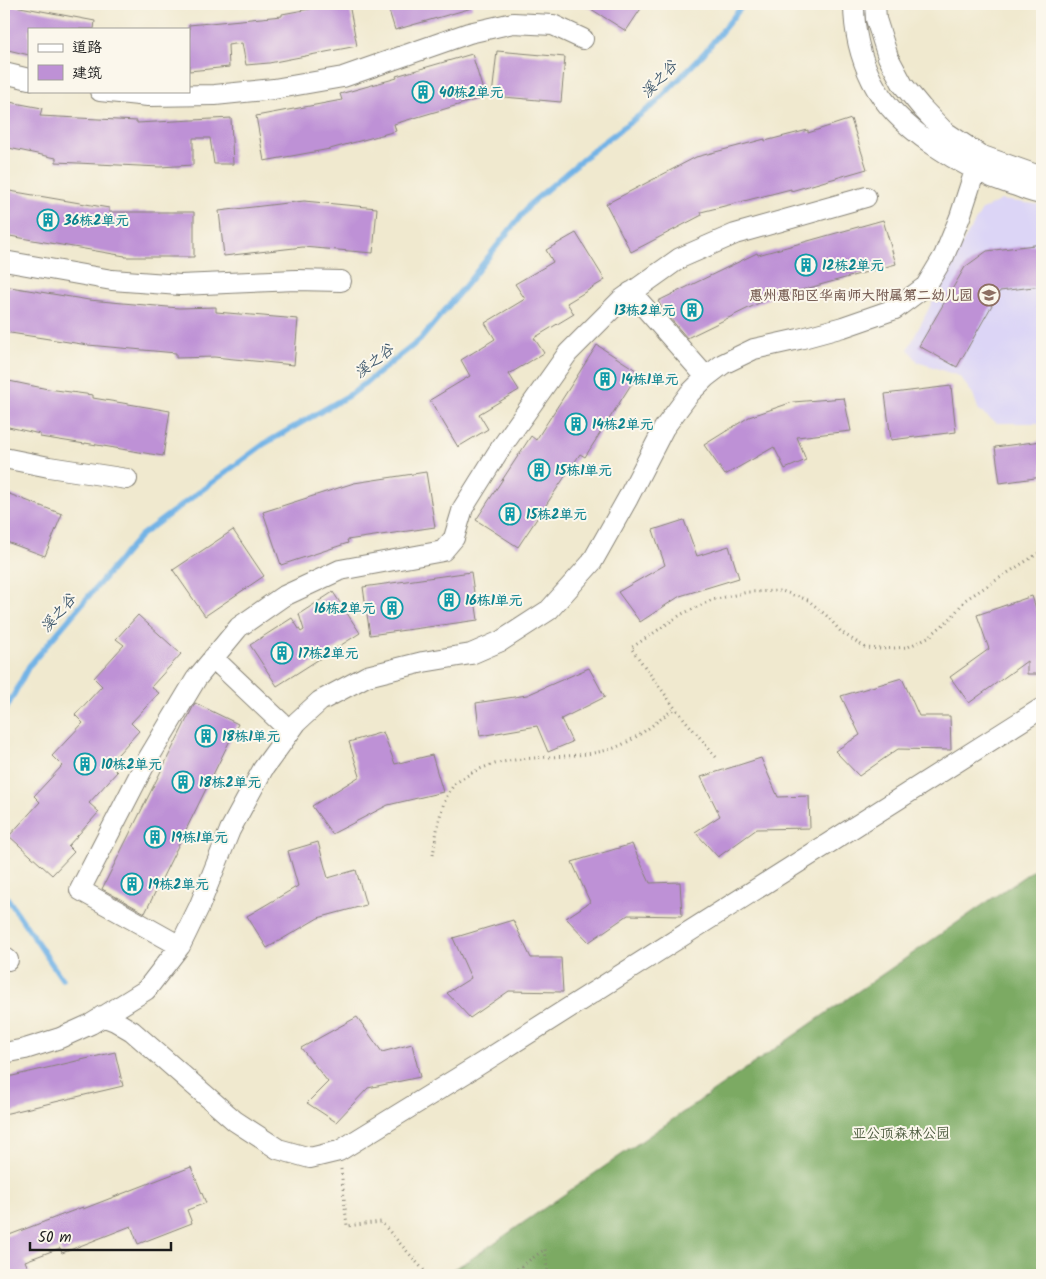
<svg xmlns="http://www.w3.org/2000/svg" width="1046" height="1279" viewBox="0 0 1046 1279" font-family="Kalam,'LXGW WenKai TC',sans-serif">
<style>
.built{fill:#dcd5f6}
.forest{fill:#7caa63;stroke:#4c6340}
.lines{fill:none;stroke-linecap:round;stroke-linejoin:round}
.stream{stroke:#72b3e6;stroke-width:5.5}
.building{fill:#be91d6}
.minor-casing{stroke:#868276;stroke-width:22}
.path{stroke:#868276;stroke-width:3;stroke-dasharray:1 4;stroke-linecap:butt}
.minor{stroke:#fff;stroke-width:20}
.labels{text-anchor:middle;stroke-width:4;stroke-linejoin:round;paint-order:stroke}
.culture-label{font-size:14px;font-weight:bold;fill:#0d838f;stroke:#fbf7ec;text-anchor:start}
.education-label{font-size:14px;font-weight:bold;fill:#785e54;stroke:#fbf7ec;text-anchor:end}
.park-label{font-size:14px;fill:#48573a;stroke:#fbf7ec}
.water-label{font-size:15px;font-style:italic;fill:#3e586d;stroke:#fbf7ec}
</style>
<rect width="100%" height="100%" fill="#fbf7ec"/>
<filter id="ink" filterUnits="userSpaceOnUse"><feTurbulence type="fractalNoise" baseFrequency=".02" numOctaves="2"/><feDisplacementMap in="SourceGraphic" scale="10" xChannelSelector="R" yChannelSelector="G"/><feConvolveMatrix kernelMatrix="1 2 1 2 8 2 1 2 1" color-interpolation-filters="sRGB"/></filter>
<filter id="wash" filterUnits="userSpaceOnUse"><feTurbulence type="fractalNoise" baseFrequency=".0096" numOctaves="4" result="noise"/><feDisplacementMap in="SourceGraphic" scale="20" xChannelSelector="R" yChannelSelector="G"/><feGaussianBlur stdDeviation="1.12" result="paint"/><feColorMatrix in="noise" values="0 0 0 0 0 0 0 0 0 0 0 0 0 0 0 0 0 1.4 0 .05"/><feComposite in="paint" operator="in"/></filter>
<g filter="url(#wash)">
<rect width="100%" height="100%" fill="#f0e9cf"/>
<path class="built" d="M1001 200 1042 205V423H997L979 411 973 394 959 376 918 362 908 349 963 242 982 210Z"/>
<path class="forest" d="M1042 864V1275H442L468 1261Z"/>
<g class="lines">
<path class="stream" d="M4 713 29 666 140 536 264 444 353 393 420 340 470 280 531 203 597 147 656 103 704 53 744 4
M4 893 62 979"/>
</g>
<g id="blocks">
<path class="building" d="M4 4 95 21 94 29H29V55L4 49Z
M337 4H349L357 46 269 63 246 65 242 43 228 45 229 67 189 71V25L282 16V14Z
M387 4H472V8L395 30Z
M583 4H644L626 31Z
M497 51 565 57 561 102 492 96Z
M472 54 485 97 394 124 396 131 330 149 264 161 256 116 342 100 340 94 397 78 396 76Z
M4 101 42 108 40 116 137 121V123L231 118 233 164H214L210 138H193V165L160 167 56 162V158L4 147Z
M851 119 867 169 791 191V189L701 212 702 215 631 252 606 204 696 157 765 139V141L808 130V133Z
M4 190 109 208V212H194V257H125V256L4 235Z
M304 201 377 208 373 253 303 247 224 256 219 211Z
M883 220 896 264 787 294 786 290 687 338 663 310 658 301 757 253 758 255Z
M576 233 605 280 567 303 574 314 534 338 544 353 509 374 519 390 479 414 488 429 458 447 430 400 470 376 461 360 495 339 485 323 525 299 515 284 553 262 546 250Z
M1042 244V286L1000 291 957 367 919 346 965 267 987 251Z
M4 286 89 300 179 308 216 307V312L298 319 294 365 214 357 176 358V353L88 345 4 332Z
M597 345 639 372 585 457 580 454 518 547 476 520 531 436 536 440Z
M4 380 48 389 93 395V398L170 411 163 456 85 443V444L40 437V434L4 426Z
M951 386 956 432 891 440 885 394Z
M844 398 851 431 797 437 806 460 785 469 774 447 725 475 704 445 749 417 793 402Z
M1042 441V477L1000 483 995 447Z
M426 472 435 527 347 540 348 543 281 565 263 512 354 483Z
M4 492 62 514 45 556 4 541Z
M684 520 697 556 729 546 739 578 680 596 640 622 618 592 665 565 653 530Z
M233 530 264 576 205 616 173 570Z
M471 572 478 620 370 635 363 587Z
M333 592 360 633 277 686 250 645 292 618 301 632 304 630 299 614Z
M1032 596 1042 627V674H1027V661L969 703 950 677 989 649 977 615Z
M138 615 181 654 151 687 159 693 131 723 139 731 109 764 117 772 89 803 99 812 68 846 74 852 52 875 9 836 40 802 34 796 62 766 52 756 83 723 75 715 102 686 94 678 124 645 116 639Z
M589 668 605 697 561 719 572 742 548 752 537 726 480 736 476 703 527 695Z
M902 678 919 716H950L951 750 898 749 859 776 835 751 860 735 841 696Z
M195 703 238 724 145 913 102 889Z
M383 732 395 764 432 755 443 792 388 805 332 834 312 806 360 776 349 742Z
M761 758 778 797 809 796 810 828 757 829 718 857 695 832 720 816 701 777Z
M318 842 328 878 356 870 366 905 318 918 267 948 247 916 298 886 288 851Z
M632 844 650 883 680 882 682 916 628 915 589 942 566 918 590 902 572 862Z
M513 920 531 958H561L563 992 509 991 470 1018 447 993 471 978 453 938Z
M357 1017 382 1052 412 1044 420 1077 368 1088 336 1122 307 1103 328 1082 301 1048Z
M115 1052 123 1086 4 1114V1078Z
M191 1167 206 1203 187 1210 192 1223 138 1244 131 1226 62 1253 60 1248 25 1261 31 1275H14L11 1268 4 1271V1237L83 1207V1209Z"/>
</g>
</g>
<g filter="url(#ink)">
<use href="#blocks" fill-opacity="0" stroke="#868276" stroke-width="1"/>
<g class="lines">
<g class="minor-casing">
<path id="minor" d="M854 4C854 30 860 57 872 81 896 129 964 169 1013 185 1023 188 1032 193 1042 194
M875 4 876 19 888 57 903 85 922 108 944 131 980 155 1042 177
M4 73 29 79
M100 91 148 96 215 95 274 89 343 77 469 33 513 23 553 25 583 39
M4 261 112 280 180 285 296 280 341 281
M631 292 706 377
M4 458 49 467 127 479
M213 658 290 731
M180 946 80 890 145 764 196 679 239 627 282 597 340 570 443 551 454 538 463 508 498 452 568 353 621 300 680 258 735 234 866 197
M4 957 8 960
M102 1016 115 1021 132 1031 235 1121 278 1149 310 1158 339 1151 477 1066 1042 708
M4 1053 25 1049 60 1038 91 1024 146 990 180 946 199 907 230 830 263 769 297 722 320 701 367 676 423 662 471 654 501 641 549 610 592 562 628 498 664 428 690 393 706 377 723 364 754 349 799 339 843 327 895 309 926 286 944 256 960 217 980 155"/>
</g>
<path class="path" d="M716 757 675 708 631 648 682 614 712 600 748 592 782 591 808 600 828 617 841 632 866 648 882 649 908 647 930 636 952 617 965 600 1042 551
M433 855C437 832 439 806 453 786 455 783 459 781 462 779 506 748 564 764 614 748 636 740 656 722 675 708
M341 1169 347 1226 381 1222 428 1275
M509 1275 545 1249 548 1275"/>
<use href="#minor" class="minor"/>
</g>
</g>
<defs>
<g id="building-ring" transform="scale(1.125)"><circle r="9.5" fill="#fbf7ec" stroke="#0f9aa8" stroke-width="1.5"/><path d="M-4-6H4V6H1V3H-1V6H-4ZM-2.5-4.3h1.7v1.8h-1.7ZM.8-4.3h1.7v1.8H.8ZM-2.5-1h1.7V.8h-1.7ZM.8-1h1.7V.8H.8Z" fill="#0f9aa8"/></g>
<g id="school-ring" transform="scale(1.125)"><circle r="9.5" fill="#fbf7ec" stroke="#8d6e63" stroke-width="1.5"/><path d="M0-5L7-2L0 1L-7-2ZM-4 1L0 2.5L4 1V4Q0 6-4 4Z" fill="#8d6e63"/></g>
</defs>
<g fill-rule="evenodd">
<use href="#building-ring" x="423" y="92"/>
<use href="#building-ring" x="48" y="220"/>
<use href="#building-ring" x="806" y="265"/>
<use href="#school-ring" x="989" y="295"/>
<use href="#building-ring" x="692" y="310"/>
<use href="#building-ring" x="605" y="379"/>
<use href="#building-ring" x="576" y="424"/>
<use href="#building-ring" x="539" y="470"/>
<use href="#building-ring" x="510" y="514"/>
<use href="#building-ring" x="449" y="600"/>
<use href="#building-ring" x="392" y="608"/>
<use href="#building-ring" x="282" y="653"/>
<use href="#building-ring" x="206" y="736"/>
<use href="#building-ring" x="85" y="764"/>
<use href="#building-ring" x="183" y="782"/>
<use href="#building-ring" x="155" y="837"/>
<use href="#building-ring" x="132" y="884"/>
</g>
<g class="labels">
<g class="culture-label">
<text x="439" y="97">40栋2单元</text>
<text x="64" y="225">36栋2单元</text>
<text x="822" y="270">12栋2单元</text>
<text x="676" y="315" text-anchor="end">13栋2单元</text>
<text x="621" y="384">14栋1单元</text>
<text x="592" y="429">14栋2单元</text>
<text x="555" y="475">15栋1单元</text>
<text x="526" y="519">15栋2单元</text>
<text x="465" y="605">16栋1单元</text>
<text x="376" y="613" text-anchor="end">16栋2单元</text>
<text x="298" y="658">17栋2单元</text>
<text x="222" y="741">18栋1单元</text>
<text x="101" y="769">10栋2单元</text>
<text x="199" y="787">18栋2单元</text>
<text x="171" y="842">19栋1单元</text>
<text x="148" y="889">19栋2单元</text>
</g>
<g class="education-label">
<text x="973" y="300">惠州惠阳区华南师大附属第二幼儿园</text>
</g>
<g class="park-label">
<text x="901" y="1138">亚公顶森林公园</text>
</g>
<g class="water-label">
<text transform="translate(659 79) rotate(-47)" y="5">溪之谷</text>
<text transform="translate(374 361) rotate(-38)" y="5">溪之谷</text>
<text transform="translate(58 613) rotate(-49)" y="5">溪之谷</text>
</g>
</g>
<rect width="1046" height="1279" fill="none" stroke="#fbf7ec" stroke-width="20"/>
<rect x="28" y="28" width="162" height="65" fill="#fbf7ec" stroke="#a29f99"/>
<rect x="38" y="44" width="25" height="8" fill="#ffffff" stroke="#a29f99"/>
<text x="72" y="52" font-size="15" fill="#1c1c1c">道路</text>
<rect x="38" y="65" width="25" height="15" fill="#be91d6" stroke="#a29f99"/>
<text x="72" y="78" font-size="15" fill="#1c1c1c">建筑</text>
<path d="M30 1242v8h141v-8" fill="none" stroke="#1c1c1c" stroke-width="2.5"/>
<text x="38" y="1242" font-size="15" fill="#1c1c1c" stroke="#fbf7ec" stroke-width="4" paint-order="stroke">50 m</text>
</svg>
